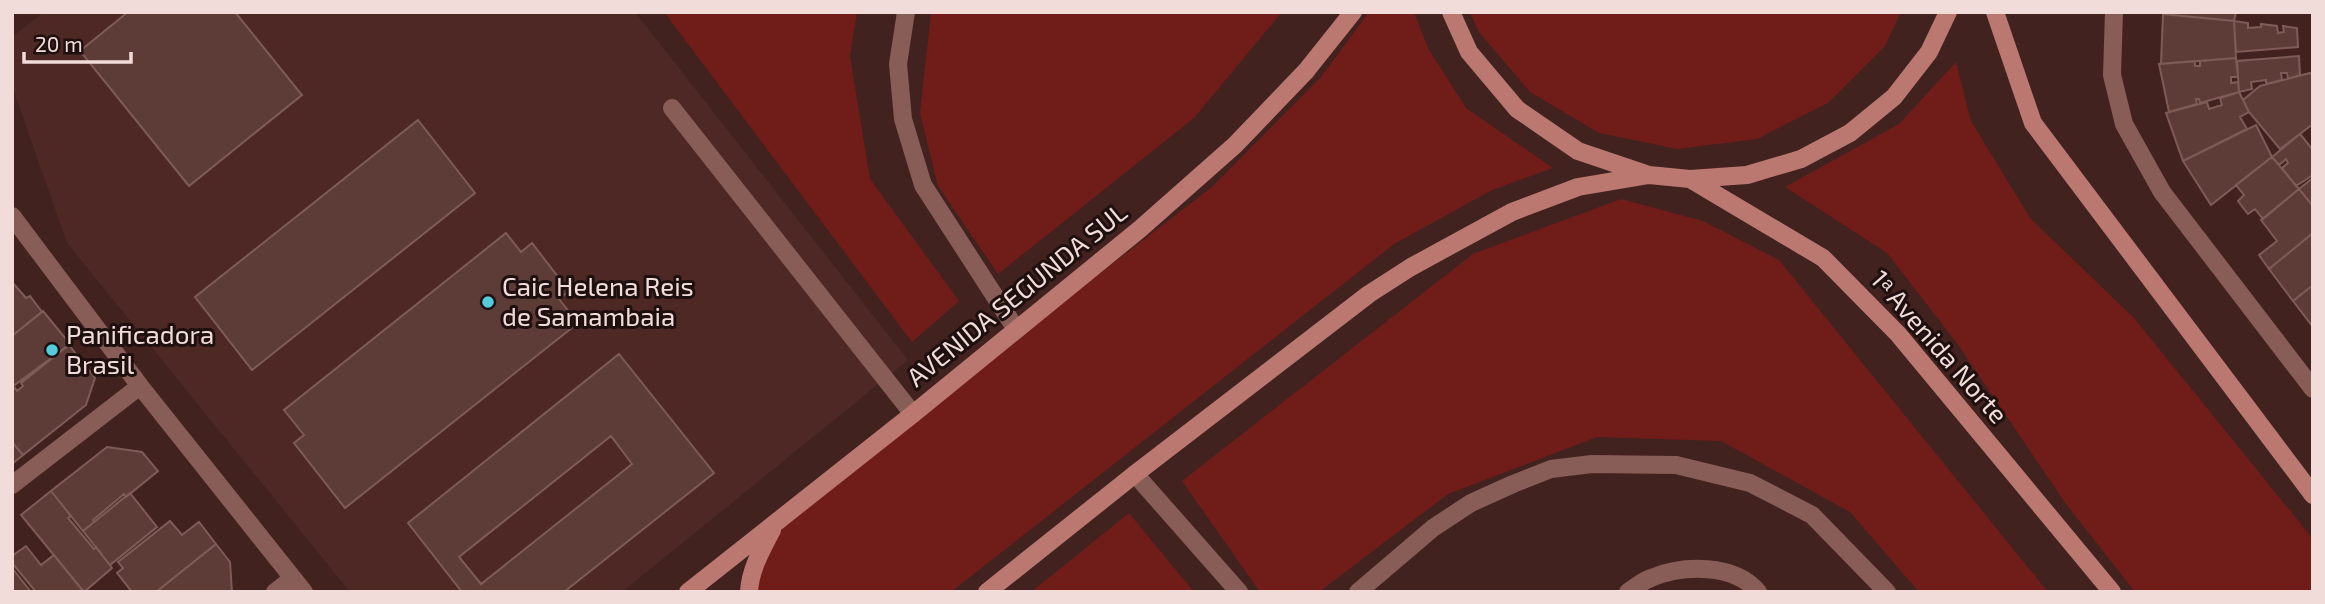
<svg xmlns="http://www.w3.org/2000/svg" width="2325" height="604" viewBox="0 0 2325 604" font-family="'Exo 2',sans-serif">
<style>
.built{fill:#4e2824}
.green{fill:#701c19}
.building{fill:#5d3c38;stroke:#7e5b56;stroke-width:2;fill-rule:evenodd}
.lines{fill:none;stroke-linecap:round;stroke-linejoin:round}
.lane{stroke:#885d58;stroke-width:18}
.street{stroke:#885d58;stroke-width:18}
.secondary{stroke:#bb7870;stroke-width:18}
.poi-dot{fill:#53cbda;stroke:#1e100f;stroke-width:2.5}
.labels{text-anchor:middle;stroke-width:6;stroke-linejoin:round;paint-order:stroke}
.poi-label{font-size:26px;fill:#f2dcd9;stroke:#1e100f;text-anchor:start}
.street-label{font-size:26px;fill:#f2dcd9;stroke:#1e100f}
</style>
<rect width="100%" height="100%" fill="#41221f"/>
<path class="built" d="M44 12H635L908 360 622 592H350L67 243 12 86V37Z"/>
<path class="green" d="M664 12H857L850 56 870 179 959 301 912 342Z
M931 12H1282L1194 118 998 274 938 186 920 113Z
M1369 12H1414L1428 48 1466 108 1553 168 1492 190 1394 244 951 592H748L753 548 959 382 1212 187 1321 77Z
M1470 12H1901L1885 46 1828 103 1757 139 1677 149 1599 133 1530 92 1478 31Z
M1956 62 1971 121 2030 218 2134 318 2313 539V592H2135L2066 504 1956 342 1887 253 1785 187 1899 124Z
M1621 199 1703 221 1779 260 2048 592H1919L1850 512 1721 441 1597 437 1448 494 1319 592H1260L1182 481 1473 254Z
M1129 513 1194 592H1031Z"/>
<path class="building" d="M128 12H235L302 95 189 186 80 51Z
M2163 12H2236L2234 21 2163 14Z
M2163 14 2234 21 2236 58 2161 64Z
M2234 21 2248 23V28L2261 27V24L2277 26 2278 33 2284 32 2283 26 2297 28 2298 47 2236 52Z
M2299 56 2300 75 2288 79 2287 73H2281L2282 80 2266 84V80L2251 82 2252 89 2239 92 2237 61Z
M2236 58 2238 77H2231V83L2238 82 2239 92 2200 103 2199 99H2196L2197 104 2169 112 2159 64 2195 61V66H2200V61Z
M2310 73 2313 77V124L2280 149 2249 112 2243 100 2260 86Z
M2239 92 2249 112 2240 117 2247 129 2183 161 2166 113 2207 102 2209 109 2222 105 2220 98Z
M418 120 475 193 252 370 195 297Z
M2256 125 2272 157 2211 205 2183 161Z
M2300 134 2313 150V175L2296 186 2282 168 2288 163 2286 159 2279 165 2272 157Z
M2272 157 2299 189 2263 219 2255 209 2248 214 2238 201 2244 195 2236 185Z
M2313 178V206L2299 189Z
M2299 189 2313 206V233L2269 269 2259 255 2277 241 2261 220Z
M506 233 521 252 532 243 569 291 559 299 578 323 345 508 294 443 304 435 284 410Z
M2313 233V285L2293 301 2269 269Z
M12 282 26 298 30 296 42 312 12 336Z
M2313 285V327L2293 301Z
M43 311 70 344 12 387V336Z
M69 345 95 378 86 405 23 455 12 442V390L15 388 17 391 23 386 21 383Z
M619 354 714 473 564 592H462L408 523ZM611 436 632 464 481 584 459 557Z
M12 442 23 455 12 464Z
M107 447 142 452 158 471 126 497 124 494 93 520 94 522 83 531 51 491Z
M51 491 71 516 68 518 94 549 96 547 112 568 84 592 21 515Z
M130 493 157 527 110 565 83 531Z
M170 521 182 535 199 522 216 544 156 592H132L117 573 123 568 118 562Z
M216 544 230 562 232 592H156Z
M26 546 41 565 54 555 83 591 36 592 12 563V556Z
M12 568 31 592H12Z"/>
<g class="lines">
<path class="lane" d="M672 108 913 414
M1628 592C1635 587 1643 581 1651 578 1683 565 1734 563 1758 592"/>
<path class="street" d="M906 12 898 64 903 119 923 185 1016 329
M2114 12 2112 75 2124 124 2162 192 2313 389
M12 216 140 386 12 485
M140 386 304 592
M1135 474 1239 592
M275 592 293 578
M1358 592 1433 528 1471 503 1513 484 1551 469 1592 464 1676 465 1750 483 1812 515 1887 592"/>
<path class="secondary" d="M1451 12 1469 52 1517 109 1578 151 1649 175 1690 179 1747 175 1801 159 1850 133 1894 97 1929 52 1948 12
M1995 12 2033 123 2313 495
M1690 179 1823 258 1898 334 2112 592
M688 592 913 414 1140 229 1235 145 1306 71 1353 12
M749 592C750 570 762 549 772 530
M987 592 1135 474 1369 294 1411 267 1512 212 1578 187 1649 175"/>
</g>
<g class="poi-dot">
<circle cx="488" cy="302" r="7"/>
<circle cx="52" cy="350" r="7"/>
</g>
<g class="labels">
<g class="poi-label">
<text x="502" y="296">Caic Helena Reis<tspan x="502" dy="30">de Samambaia</tspan></text>
<text x="66" y="344">Panificadora<tspan x="66" dy="30">Brasil</tspan></text>
</g>
<g class="street-label">
<text transform="translate(1017 295) rotate(-39)" y="9">AVENIDA SEGUNDA SUL</text>
<text transform="translate(1939 347) rotate(49)" y="9">1ᵃ Avenida Norte</text>
</g>
</g>
<rect width="2325" height="604" fill="none" stroke="#f2dcd9" stroke-width="28"/>
<path d="M24 52v10h107v-10" fill="none" stroke="#f2dcd9" stroke-width="3.5"/>
<text x="35" y="52" font-size="21" fill="#f2dcd9" stroke="#1e100f" stroke-width="5" paint-order="stroke">20 m</text>
</svg>
